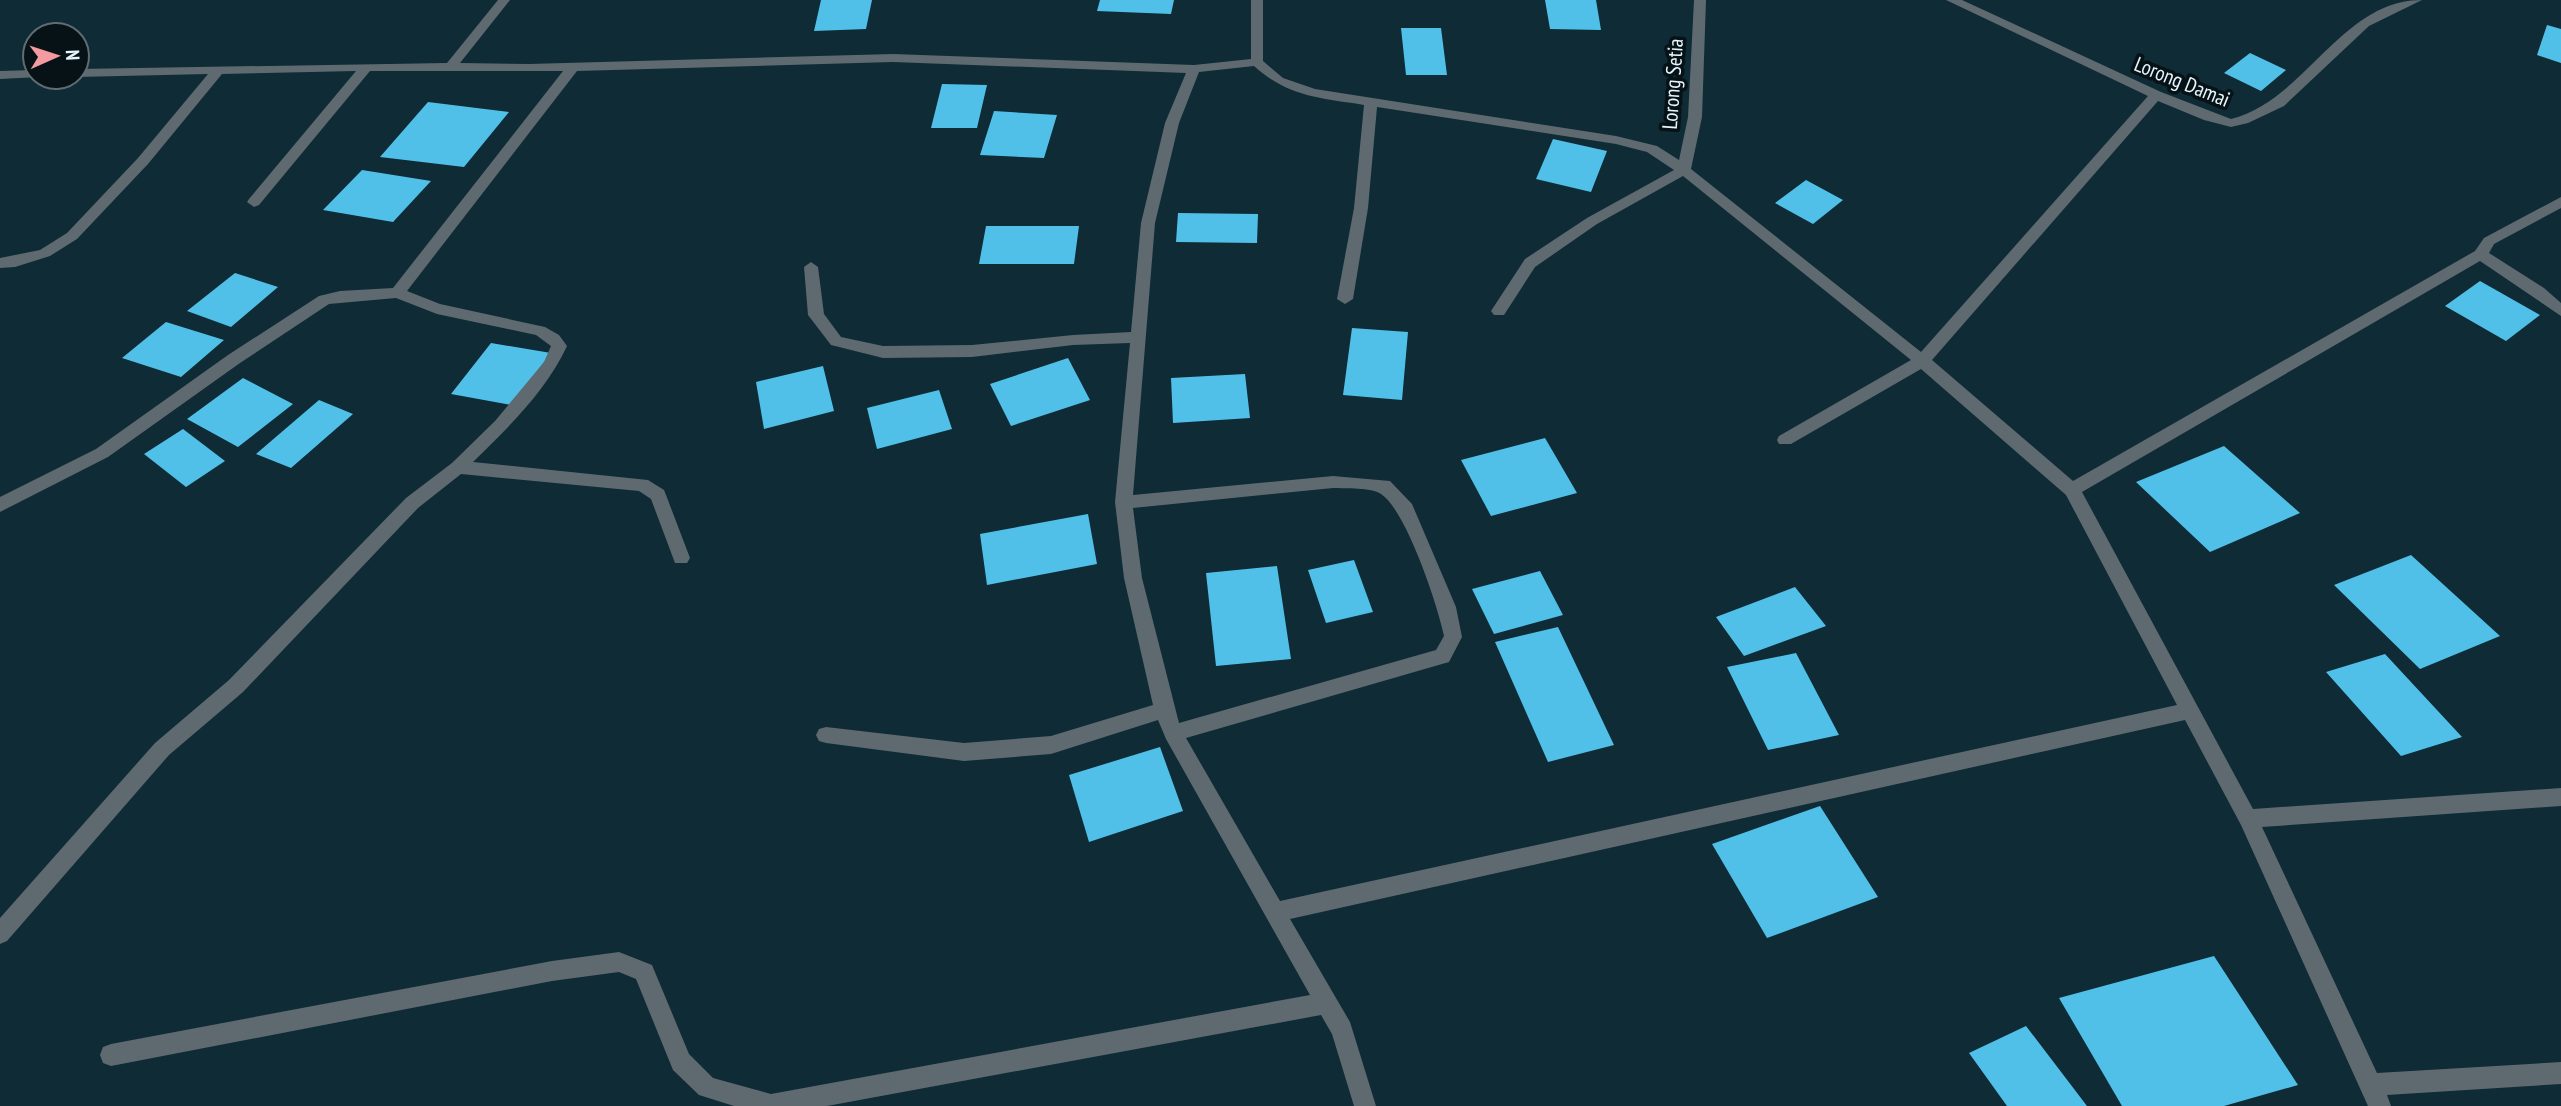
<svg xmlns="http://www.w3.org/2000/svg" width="2561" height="1106" viewBox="0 0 2561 1106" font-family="'PT Sans Narrow',sans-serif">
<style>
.building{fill:#51c0e9}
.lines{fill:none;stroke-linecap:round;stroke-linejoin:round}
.minor{fill:#5e6a70;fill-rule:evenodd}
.labels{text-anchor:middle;stroke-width:7;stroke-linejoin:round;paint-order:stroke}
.far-street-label{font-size:21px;fill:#e6f6fd;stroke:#071216}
</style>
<rect width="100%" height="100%" fill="#0f2b35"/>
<path class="building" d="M821 0H872L866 29 814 31Z
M1100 0H1174L1171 14 1097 11Z
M1545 0H1596L1601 30 1550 29Z
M2547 25 2561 29V63L2537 55Z
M1401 28H1441L1447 75H1406Z
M2250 53 2286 70 2261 91 2224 73Z
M942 84 987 85 977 128H931Z
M428 102 509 112 464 167 380 157Z
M994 111 1057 115 1044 158 980 155Z
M1553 139 1607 151 1591 192 1536 179Z
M362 170 431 181 393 222 323 210Z
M1806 180 1843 200 1813 224 1775 203Z
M1178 213 1258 214 1257 243 1176 242Z
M986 226H1079L1074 264H979Z
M235 273 278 287 231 327 187 311Z
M2480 281 2540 315 2506 341 2445 306Z
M166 322 224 340 181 377 122 358Z
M1352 328 1408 332 1402 400 1343 395Z
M491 343 551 353 512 405 451 394Z
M1068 358 1090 400 1011 426 990 384Z
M823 366 834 411 764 429 756 382Z
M1245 374 1250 418 1173 423 1171 378Z
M243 378 293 404 238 447 187 419Z
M939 390 952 429 877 449 867 408Z
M319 400 353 414 291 468 256 454Z
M183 429 225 461 186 487 144 454Z
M1545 438 1577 493 1491 516 1461 460Z
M2224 446 2300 513 2210 552 2136 482Z
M1088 514 1097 564 987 585 980 534Z
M2411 555 2500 636 2420 669 2334 585Z
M1354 560 1373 612 1326 623 1308 570Z
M1277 566 1291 659 1216 666 1206 573Z
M1540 571 1563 615 1494 634 1472 589Z
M1795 587 1826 626 1744 656 1716 617Z
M1558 627 1614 745 1548 762 1495 642Z
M1796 653 1839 735 1768 750 1727 667Z
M2385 654 2462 737 2401 756 2326 672Z
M1160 747 1183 811 1089 842 1069 775Z
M1820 806 1878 897 1767 938 1712 844Z
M2214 956 2298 1085 2224 1106H2122L2059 998Z
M2026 1026 2087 1106H2007L1969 1053Z"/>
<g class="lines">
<path class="minor" d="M498 0H510L460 63 529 64 893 54 1194 65 1251 59V0H1263V61L1283 78 1315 89 1616 136 1657 146 1679 160 1688 117 1694 0H1706L1702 117 1691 169 1921 352 2148 96 1946 0H1962L2161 92 2231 119C2306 100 2341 0 2422 0L2369 26 2284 106 2248 123 2231 127 2204 120 2158 101 1932 360 2073 481 2475 251 2484 238 2561 197V208L2494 244 2489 253 2544 288 2561 303V316L2480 261 2082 492 2253 809 2561 788V806L2262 827 2377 1073 2561 1062V1084L2387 1095 2391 1106H2368L2241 825 2185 720 1290 919 1350 1022 1376 1106H1354L1332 1034 1321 1015 827 1106H734L699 1095 673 1070 636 979 619 972 552 981 111 1066 103 1063 100 1055 103 1047 111 1044 552 961 619 952 652 965 689 1054 713 1078 771 1094 1310 995 1166 739 1158 720 1051 754 964 761 826 743 819 741 816 735 819 729 826 727 964 743 1051 736 1153 705 1124 578 1115 502 1130 343 1073 345 972 357 883 358 831 345 808 315 804 267 811 262 818 267 824 314 841 337 883 346 972 345 1073 335 1131 332 1141 223 1165 123 1186 73 893 62 577 71 407 291 440 304 545 327 559 335 567 346C546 391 508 428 473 462L648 480 664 490 666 495 690 558 687 563H675L651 499 639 491 461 474 418 508 243 692 169 755 7 941 0 944V918L155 743 229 680 406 498 452 463 495 421 544 362 551 346 536 335 437 314 396 298 329 304 240 363 108 457 0 512V497L96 449 228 355 319 296 340 291 393 288 563 71H370L259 205 254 207 247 202 249 199 356 71 222 74 148 164 77 239 50 256 15 267 0 268V258L40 250 67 233 138 158 208 74 77 77V69L447 63ZM1254 66C1288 97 1320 98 1364 105L1354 208 1337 299 1345 304 1353 299 1368 208 1377 107 1616 144 1647 152 1674 170 1587 218 1525 259 1491 311 1494 315H1504L1535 267 1597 224 1683 176 1911 360 1779 436 1777 440 1779 444H1791L1921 369 2066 495 2177 705 1280 901 1186 738 1449 662 1462 637 1456 607 1412 504 1390 481 1333 476 1133 495 1155 223 1179 123 1199 72ZM1333 488C1346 489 1371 487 1381 494 1406 510 1438 606 1444 636L1436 650 1179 723 1142 578 1133 508Z
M35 70V77H39L0 79V71Z"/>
</g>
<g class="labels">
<g class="far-street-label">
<text transform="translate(2182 82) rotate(22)" y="7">Lorong Damai</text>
<text transform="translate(1673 84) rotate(-86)" y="7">Lorong Setia</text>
</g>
</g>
<g transform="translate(56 56) rotate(87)"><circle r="33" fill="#071216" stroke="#606d72" stroke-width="2"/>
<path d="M0-5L12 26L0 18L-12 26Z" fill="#f49aa0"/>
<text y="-10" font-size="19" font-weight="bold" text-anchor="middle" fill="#e6f6fd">N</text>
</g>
</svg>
